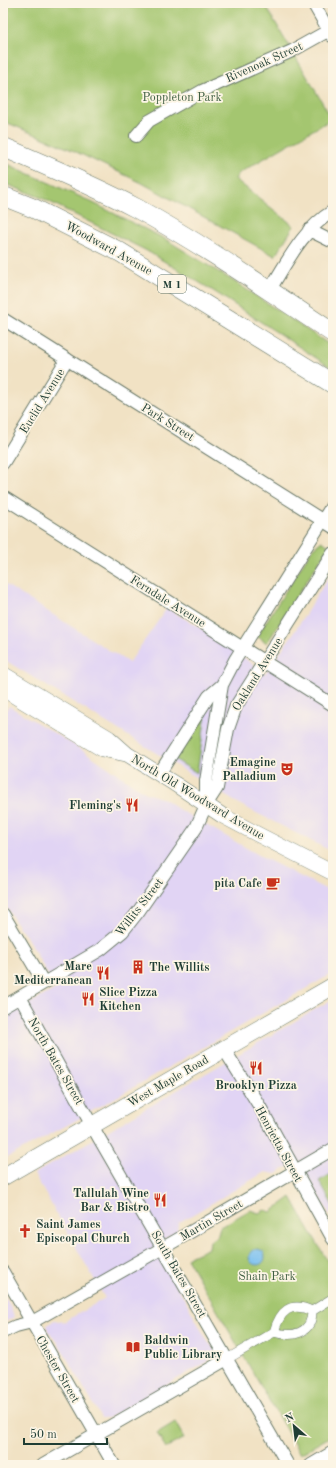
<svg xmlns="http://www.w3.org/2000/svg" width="336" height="1468" viewBox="0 0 336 1468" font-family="'Old Standard TT',serif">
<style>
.built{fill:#e1d4f4}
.green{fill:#a4c670;stroke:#628252}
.water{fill:#79c0f1;stroke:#4c7e92}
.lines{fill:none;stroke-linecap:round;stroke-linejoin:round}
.pedestrian-casing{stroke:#687766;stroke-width:10}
.minor-casing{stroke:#687766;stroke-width:14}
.tertiary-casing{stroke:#687766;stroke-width:16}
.secondary-casing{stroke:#687766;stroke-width:18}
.primary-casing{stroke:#687766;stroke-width:20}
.pedestrian{stroke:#fff;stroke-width:9}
.minor{stroke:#fff;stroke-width:12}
.tertiary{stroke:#fff;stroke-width:15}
.secondary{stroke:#fff;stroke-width:17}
.primary{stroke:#fff;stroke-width:19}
.labels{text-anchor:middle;stroke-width:3.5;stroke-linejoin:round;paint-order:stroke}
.shield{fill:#fcf5e5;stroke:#617469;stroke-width:1}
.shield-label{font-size:11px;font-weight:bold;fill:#1f3d34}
.street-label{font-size:12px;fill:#1f3d34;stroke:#fcf5e5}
.park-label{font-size:12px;fill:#405f43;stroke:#fcf5e5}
.poi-label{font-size:12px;font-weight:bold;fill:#1f3d34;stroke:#fcf5e5;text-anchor:end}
</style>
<rect width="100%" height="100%" fill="#fcf5e5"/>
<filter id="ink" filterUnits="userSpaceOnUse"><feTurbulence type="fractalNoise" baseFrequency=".025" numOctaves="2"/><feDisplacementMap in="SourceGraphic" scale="8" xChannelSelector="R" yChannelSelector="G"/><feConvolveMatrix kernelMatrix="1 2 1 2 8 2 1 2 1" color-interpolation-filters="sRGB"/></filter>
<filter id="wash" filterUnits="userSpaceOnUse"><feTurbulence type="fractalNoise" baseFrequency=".012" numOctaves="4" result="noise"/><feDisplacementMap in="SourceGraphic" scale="16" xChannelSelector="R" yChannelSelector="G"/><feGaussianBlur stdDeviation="0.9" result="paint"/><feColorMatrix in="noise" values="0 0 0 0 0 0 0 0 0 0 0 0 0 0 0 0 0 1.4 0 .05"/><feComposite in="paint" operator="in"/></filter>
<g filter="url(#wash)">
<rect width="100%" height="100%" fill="#f1e2c4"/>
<path class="built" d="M333 570V852L239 804 3 659V583L129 663 167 608 225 643 265 674 293 634Z
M9 706 84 751 146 793 164 799 178 809 264 858 333 893V973L71 1123 3 1160V1018L56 989 26 936 18 926 7 908 3 910V716Z
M333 999V1220L298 1160 276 1174 265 1172 178 1223 177 1232 154 1244 208 1342 214 1348 215 1356 205 1363 108 1418H101L56 1339 48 1332 47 1326 48 1325 54 1320 64 1322 105 1298 34 1174Z
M3 1294 10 1306 14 1317 3 1323Z"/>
<path class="green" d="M3 3H264L332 119 239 173 235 179 294 226 275 256 142 183 72 150 3 121Z
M3 162 83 198 165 239 235 282 333 347V369L215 292 147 251 42 198 3 183Z
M322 541 329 546 267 643 257 636 313 548Z
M205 712 206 714 197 773 174 759Z
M333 1173V1206L319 1181Z
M291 1197 333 1271V1435L300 1454 187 1258 209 1248 210 1241 217 1237 220 1227 250 1210 259 1213 265 1210 271 1212Z
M175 1422 184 1438 166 1448 157 1433Z"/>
<path class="water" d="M249 1257a8 8 0 1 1 16 0a8 8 0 1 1-16 0Z"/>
</g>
<g filter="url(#ink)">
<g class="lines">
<g class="pedestrian-casing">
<path id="pedestrian" d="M274 1332C280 1311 290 1301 312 1311
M227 1359 274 1332C292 1338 312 1334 312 1311L333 1298"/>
</g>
<g class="minor-casing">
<path id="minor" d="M313 3 332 36
M136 136 149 121 202 91 292 51 333 28
M309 230 333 242
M269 291C287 262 303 229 333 211
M3 319 333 527
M3 463 67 359
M3 497 333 705
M159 774 209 696 222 685
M206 805V781L222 685 235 660 333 504
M3 914 44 983
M20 997 99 1138 288 1465
M3 1007 100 950 123 931 138 912 196 828 206 805 217 788 228 729 236 706 333 553
M224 1049 260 1107 333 1239
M3 1272 114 1465
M3 1332 16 1326 32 1322 175 1241 333 1149
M43 1465 227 1359
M311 1465 333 1452"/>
</g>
<g class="tertiary-casing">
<path id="tertiary" d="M3 674 109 738 127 754 175 784 223 816 257 834 333 873
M3 689 102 749 126 754"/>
</g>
<g class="secondary-casing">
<path id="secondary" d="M3 1177 333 986"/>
</g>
<g class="primary-casing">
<path id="primary" d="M3 147C47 166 93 185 136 208 204 245 268 290 333 333
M3 196 33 208 120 252 333 384"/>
</g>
<use href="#pedestrian" class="pedestrian"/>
<use href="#minor" class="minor"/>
<use href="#tertiary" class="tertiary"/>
<use href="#secondary" class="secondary"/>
<use href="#primary" class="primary"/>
</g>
</g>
<defs>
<g id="theatre-bare" transform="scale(1.08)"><path d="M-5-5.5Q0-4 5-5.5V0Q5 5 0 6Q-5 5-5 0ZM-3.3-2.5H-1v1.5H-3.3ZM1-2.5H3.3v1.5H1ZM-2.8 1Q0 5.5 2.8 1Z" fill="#c8321e" stroke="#fcf5e5" stroke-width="2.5" paint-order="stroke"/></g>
<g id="restaurant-bare" transform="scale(1.08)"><path d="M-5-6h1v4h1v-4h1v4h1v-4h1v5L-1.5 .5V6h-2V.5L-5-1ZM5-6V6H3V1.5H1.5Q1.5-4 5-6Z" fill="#c8321e" stroke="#fcf5e5" stroke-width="2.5" paint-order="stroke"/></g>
<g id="cafe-bare" transform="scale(1.08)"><path d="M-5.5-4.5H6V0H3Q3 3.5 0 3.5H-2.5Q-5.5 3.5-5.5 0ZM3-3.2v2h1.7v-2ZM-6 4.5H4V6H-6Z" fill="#c8321e" stroke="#fcf5e5" stroke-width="2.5" paint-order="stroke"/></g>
<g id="building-bare" transform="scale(1.08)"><path d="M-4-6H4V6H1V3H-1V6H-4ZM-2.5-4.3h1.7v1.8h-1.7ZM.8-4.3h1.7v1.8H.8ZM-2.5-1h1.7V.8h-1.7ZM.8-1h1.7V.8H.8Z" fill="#c8321e" stroke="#fcf5e5" stroke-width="2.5" paint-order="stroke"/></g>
<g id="church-bare" transform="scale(1.08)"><path d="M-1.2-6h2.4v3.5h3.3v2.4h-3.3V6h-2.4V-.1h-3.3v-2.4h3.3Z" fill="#c8321e" stroke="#fcf5e5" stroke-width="2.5" paint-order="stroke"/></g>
<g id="library-bare" transform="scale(1.08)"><path d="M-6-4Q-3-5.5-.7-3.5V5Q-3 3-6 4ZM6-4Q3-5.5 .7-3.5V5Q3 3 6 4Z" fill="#c8321e" stroke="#fcf5e5" stroke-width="2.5" paint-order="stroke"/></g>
</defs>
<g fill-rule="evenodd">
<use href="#theatre-bare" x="287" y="769"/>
<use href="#restaurant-bare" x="132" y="805"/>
<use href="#cafe-bare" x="273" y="883"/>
<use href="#building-bare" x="138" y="967"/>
<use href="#restaurant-bare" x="103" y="973"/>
<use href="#restaurant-bare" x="88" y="999"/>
<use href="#restaurant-bare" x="256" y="1068"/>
<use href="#restaurant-bare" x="160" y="1200"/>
<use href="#church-bare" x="25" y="1231"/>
<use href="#library-bare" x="133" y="1347"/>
</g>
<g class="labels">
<rect class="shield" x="158" y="275" width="28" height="18" rx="3"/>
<g class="shield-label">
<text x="172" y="288">M 1</text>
</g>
<g class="street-label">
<text transform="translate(264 62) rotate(-24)" y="4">Rivenoak Street</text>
<text transform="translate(109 248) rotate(29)" y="4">Woodward Avenue</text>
<text transform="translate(42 401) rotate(-58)" y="4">Euclid Avenue</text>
<text transform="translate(168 422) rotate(32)" y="4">Park Street</text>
<text transform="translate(168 601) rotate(32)" y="4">Ferndale Avenue</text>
<text transform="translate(257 674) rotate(-58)" y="4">Oakland Avenue</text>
<text transform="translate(198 797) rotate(31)" y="4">North Old Woodward Avenue</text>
<text transform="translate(139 907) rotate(-52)" y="4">Willits Street</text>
<text transform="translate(56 1061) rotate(60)" y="4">North Bates Street</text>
<text transform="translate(168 1081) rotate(-30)" y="4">West Maple Road</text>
<text transform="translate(279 1144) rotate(61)" y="4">Henrietta Street</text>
<text transform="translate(211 1220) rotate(-30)" y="4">Martin Street</text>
<text transform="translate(179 1274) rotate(60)" y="4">South Bates Street</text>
<text transform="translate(58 1369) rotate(60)" y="4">Chester Street</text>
</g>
<g class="park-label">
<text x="182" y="101">Poppleton Park</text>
<text x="267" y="1280">Shain Park</text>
</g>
<g class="poi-label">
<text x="276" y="766">Emagine<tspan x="276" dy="14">Palladium</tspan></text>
<text x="121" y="809">Fleming's</text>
<text x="262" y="887">pita Cafe</text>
<text x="92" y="970">Mare<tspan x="92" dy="14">Mediterranean</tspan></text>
<text x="149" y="971" text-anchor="start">The Willits</text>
<text x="99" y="996" text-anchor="start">Slice Pizza<tspan x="99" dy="14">Kitchen</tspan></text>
<text x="256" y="1089" text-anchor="middle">Brooklyn Pizza</text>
<text x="149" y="1197">Tallulah Wine<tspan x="149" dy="14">Bar &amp; Bistro</tspan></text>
<text x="36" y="1228" text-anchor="start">Saint James<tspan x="36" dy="14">Episcopal Church</tspan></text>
<text x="144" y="1344" text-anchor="start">Baldwin<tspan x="144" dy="14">Public Library</tspan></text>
</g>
</g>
<rect width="336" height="1468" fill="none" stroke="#fcf5e5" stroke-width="16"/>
<g transform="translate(294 1426) rotate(332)" stroke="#fcf5e5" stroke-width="3" paint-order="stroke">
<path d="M0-3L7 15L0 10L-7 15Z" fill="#1f3d34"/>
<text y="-6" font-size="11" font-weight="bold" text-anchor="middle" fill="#1f3d34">N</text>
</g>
<path d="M24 1438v6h83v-6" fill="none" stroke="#1f3d34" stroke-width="2"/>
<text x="30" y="1438" font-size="12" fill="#1f3d34" stroke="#fcf5e5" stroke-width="3" paint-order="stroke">50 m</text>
</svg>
